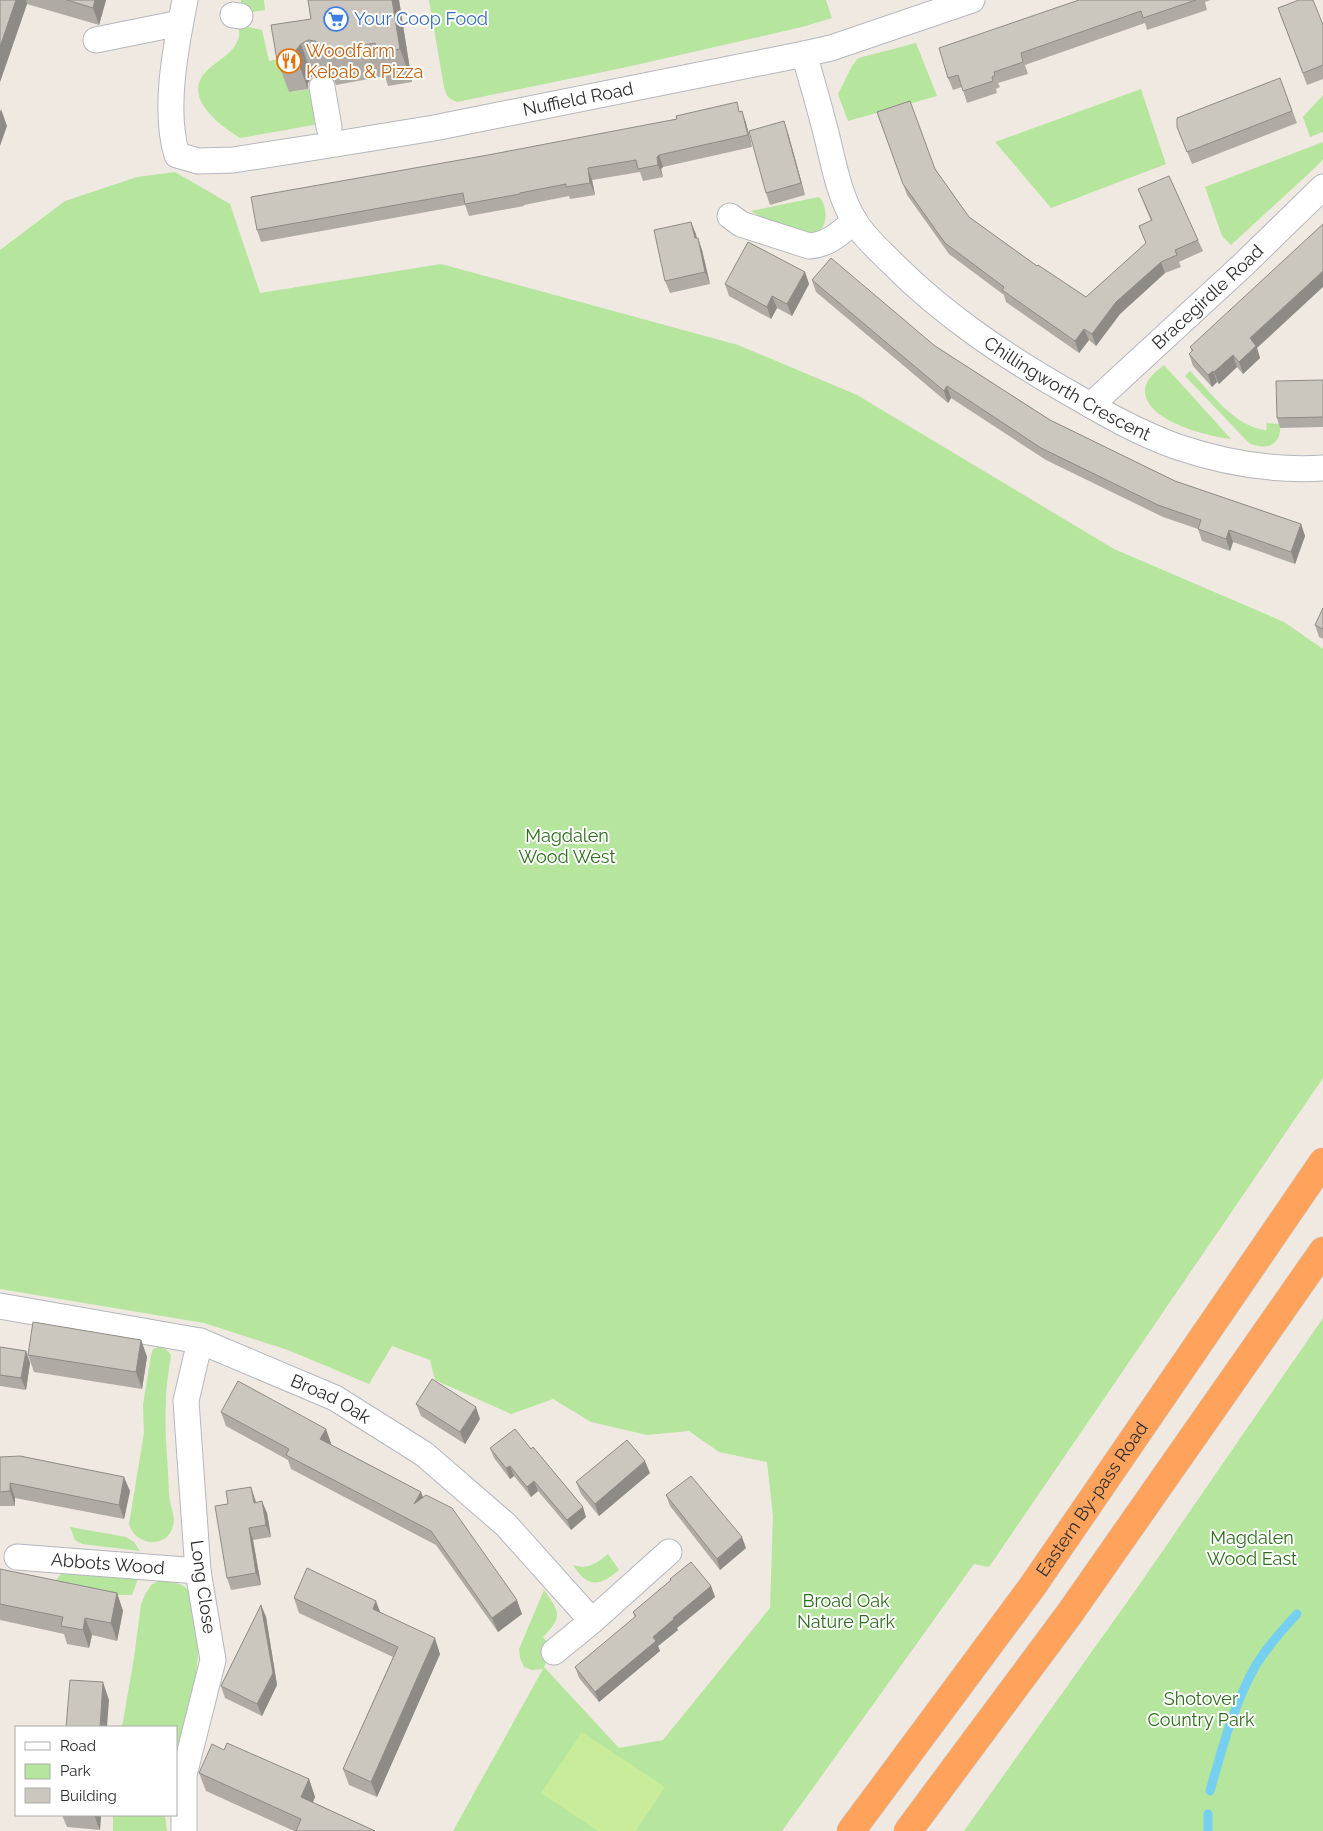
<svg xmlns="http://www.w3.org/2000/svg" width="1323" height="1831" viewBox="0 0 1323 1831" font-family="Raleway,sans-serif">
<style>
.green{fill:#b6e59e}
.pitch{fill:#c9ec9a}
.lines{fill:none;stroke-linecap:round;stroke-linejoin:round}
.stream{stroke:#75cff0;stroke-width:9}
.street-casing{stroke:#b4b7c1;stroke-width:27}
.highway-casing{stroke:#c9c9c9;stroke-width:29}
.street{stroke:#fff;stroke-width:25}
.highway{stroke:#ffa35c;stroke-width:28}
.wall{fill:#afaba4}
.shaded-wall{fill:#8e8b86}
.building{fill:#cbc7bf;stroke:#8e8b86}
.labels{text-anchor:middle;stroke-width:4;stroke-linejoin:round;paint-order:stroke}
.shop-label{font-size:18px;fill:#366cbe;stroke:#fff;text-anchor:start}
.food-label{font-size:18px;fill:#c56008;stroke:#fff;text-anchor:start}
.street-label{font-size:18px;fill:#2e2e2e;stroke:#fff}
.park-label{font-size:18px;fill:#2c6e1b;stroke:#fff}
</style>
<rect width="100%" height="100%" fill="#efe9e1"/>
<path class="green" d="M241 0H264L265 10 252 12 241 10Z
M429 0H826L832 18 802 27 627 67 457 102C448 99 446 95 444 87Z
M239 25 262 30 269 61 283 58 289 92 317 88 319 124 240 138C216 123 178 93 211 67 221 59 233 52 238 40 240 36 239 30 239 25Z
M916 43 937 96 848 121 838 94 852 66 857 59 862 57Z
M1141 89 1166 164 1051 208 995 142Z
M1323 95V132L1310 137 1303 117Z
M1323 142V159L1318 165 1231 245 1222 236 1205 187Z
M175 172 230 204 260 293 441 264 738 345 857 395 1114 549 1284 622 1323 649V1078L989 1567 974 1564 782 1831H453L543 1669 532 1670 524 1667 520 1658 519 1649 544 1590C560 1612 563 1617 543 1637L552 1647 544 1667 619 1748 663 1740 770 1608 773 1516 767 1462 719 1452 689 1431 647 1435 591 1422 553 1399 511 1414 435 1380 430 1360 392 1346 369 1384 288 1350 204 1323 0 1289V250L65 201 137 177Z
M818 197 821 199C829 213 827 229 812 236L767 221 751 211Z
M1164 365 1231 439C1208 436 1143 421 1145 389 1146 378 1157 371 1164 365Z
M1190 371C1211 392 1233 426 1265 430L1267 429 1266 423 1280 424C1282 445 1267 451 1249 443L1185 376Z
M1323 1318V1831H964L1135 1591Z
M158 1347 166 1349 171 1355C169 1370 166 1386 166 1401 164 1431 168 1462 169 1493 169 1504 176 1515 173 1526 167 1550 134 1545 129 1524L144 1433 143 1405 151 1355 153 1349Z
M70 1527 126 1537 134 1542 140 1551 82 1544 75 1540Z
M608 1554 619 1570C600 1586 588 1589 573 1565 588 1570 597 1563 608 1554Z
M65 1569 139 1576 132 1595H118L57 1583 56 1580Z
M160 1580C170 1582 181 1582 188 1590 194 1597 194 1606 196 1615 203 1662 192 1695 182 1740L176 1749V1727H122L134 1658 141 1604 146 1593 151 1585Z
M113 1815H165L167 1831H113Z"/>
<path class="pitch" d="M582 1732 665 1787 636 1831H598L541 1793Z"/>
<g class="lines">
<path class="stream" d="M1210 1791C1222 1749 1234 1703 1256 1665 1268 1646 1282 1630 1297 1614
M1208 1831V1814"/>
<g class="street-casing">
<g id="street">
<path id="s1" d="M185 0C176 46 163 110 177 155L198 161 233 160 336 144 434 128 804 54 831 48 972 0"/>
<path d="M233 15 240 16"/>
<path d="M96 40 180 23"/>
<path id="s2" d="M804 54C812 81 820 109 827 137 834 165 839 195 854 220 863 236 878 249 891 262 944 316 1008 358 1073 395 1107 415 1141 434 1178 447 1225 463 1274 471 1323 468"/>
<path d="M322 87 329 127"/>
<path d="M730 216 741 224 809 246C828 245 840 233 855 221"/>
<path id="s3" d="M1091 405 1244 264 1323 187"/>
<path id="s4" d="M0 1306 200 1341 335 1398 424 1454 506 1525 592 1621"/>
<path id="s5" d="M17 1557 198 1571"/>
<path d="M554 1652 592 1621 669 1552"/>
<path d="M184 1831V1775L213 1660 198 1571 186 1401 200 1341"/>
</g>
</g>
<g class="highway-casing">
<g id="highway">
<path id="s6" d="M851 1831 1032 1587 1323 1162"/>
<path d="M908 1831 1070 1613 1323 1251"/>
</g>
</g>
<use href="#street" class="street"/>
<use href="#highway" class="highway"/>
</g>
<path class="wall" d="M0 0H106L99 25 27 4 0 82Z
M308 0H399L412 82 388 86 385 76 336 85 333 77 326 73H320L312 76 308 83V89L289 92 277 60 311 19Z
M1079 0H1211L1205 2 1207 10 1147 30 1145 23 1025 65 1028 74 998 83 1000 87 996 89 997 93 967 103 962 87 953 90 948 78Z
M1278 8 1323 25V79L1307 85Z
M1280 78 1297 123 1192 164 1177 127Z
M742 111 746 123 752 147 663 167 661 169 663 177 643 181 640 172 592 180 595 195 570 199 569 196 524 205V206L469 216 465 205 261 242 257 230Z
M877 112 935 169 969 217 1037 266 1086 297 1146 244 1139 226 1151 221 1138 189 1198 240 1203 251 1179 262 1181 267 1165 273 1120 314 1096 346 1089 340 1079 353 1006 302 1004 295 949 254 907 195Z
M788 133 805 195 770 205 766 193Z
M691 222 697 238 702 250 710 284 670 293 665 281Z
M805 272 809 284 792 316 777 308 771 319 729 296 725 284Z
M812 280 935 346 1050 420 1175 481 1301 524 1305 536 1295 564 1233 542 1230 551 1202 541 1198 529 1163 517 1046 460 951 398 948 403 816 292Z
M1190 347 1257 348 1260 358 1243 374 1237 367 1219 384 1217 382 1212 387 1193 366 1189 354 1192 352Z
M1323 380V427L1280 428 1277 418Z
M1323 608V639L1319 637 1315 625Z
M141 1340 147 1357 142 1389 34 1372 28 1355Z
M0 1347 26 1351 30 1363 26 1390 0 1386Z
M416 1404 480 1419 465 1444 421 1416Z
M221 1412 331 1443 330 1444 421 1492 423 1497 522 1614 498 1632 436 1545 291 1469 288 1460 226 1426Z
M490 1448 586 1517 571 1530 538 1491 531 1497 514 1476 510 1479 494 1458Z
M0 1457 130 1491 124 1519 15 1498V1506H0Z
M650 1473 599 1516 581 1494 576 1482Z
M666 1495 746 1548 720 1570 670 1506Z
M255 1499 256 1502 267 1513 271 1537 253 1540 261 1585 231 1590 227 1578Z
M0 1569 117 1593 123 1611 117 1641 92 1635 89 1648 67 1644 64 1634 0 1620Z
M670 1579 711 1586 715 1597 677 1628 678 1630 658 1646 660 1651 599 1702 579 1678 575 1667 635 1618 633 1612 671 1581Z
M294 1598 380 1612 440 1654 377 1797 349 1785 343 1769 393 1657 299 1613Z
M261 1605 266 1617 277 1685 262 1716 225 1698 221 1686Z
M224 1750 309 1779 315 1797 313 1802 375 1831H294L206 1791 199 1773Z
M62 1815H101L100 1830 67 1827Z"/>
<path class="shaded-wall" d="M16 0H26L27 4 0 82V47Z
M95 0H106L99 25 93 8Z
M392 0H399L412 82 400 49Z
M301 44 312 76 308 83V89L296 57V50Z
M1 109 7 126 0 146V112Z
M742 111 746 123 752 147 748 135Z
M784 121 788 133 805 195 801 183Z
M659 155 663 167 661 169 663 177 658 165 657 157Z
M588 168 592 180 595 195 590 183Z
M691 222 696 234 699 250 695 238Z
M698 238 702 250 710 284 705 272Z
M1161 262 1165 273 1120 314 1096 346 1092 334 1116 302Z
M1323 271V287L1257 348 1260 358 1243 374 1239 362 1250 338Z
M805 272 809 284 792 316 787 304Z
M772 296 777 308 771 319 767 307Z
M1084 329 1089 340 1079 353 1075 341Z
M1233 355 1237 367 1219 384 1214 372Z
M1213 371 1217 382 1212 387 1208 375Z
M947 386 951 398 948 403 944 391Z
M1301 524 1305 536 1295 564 1291 552Z
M1229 530 1233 542 1230 551 1226 539Z
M141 1340 147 1357 142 1389 136 1372Z
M26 1351 30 1363 26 1390 21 1378Z
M476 1407 480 1419 465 1444 460 1432Z
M326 1429 331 1443 325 1453 320 1439Z
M645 1461 650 1473 599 1516 595 1504Z
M510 1466 514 1476 510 1479 506 1468Z
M124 1477 130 1491 124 1519 119 1505Z
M534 1481 538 1491 531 1497 527 1487Z
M10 1483 15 1498V1506L10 1491Z
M251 1487 255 1499 258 1515 254 1503Z
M421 1492 426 1506 414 1504Z
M262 1501 267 1513 271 1537 266 1525Z
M583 1507 586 1517 571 1530 567 1520Z
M249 1528 253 1540 261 1585 256 1573Z
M742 1537 746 1548 720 1570 717 1559Z
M711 1586 715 1597 677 1628 678 1630 658 1646 660 1651 599 1702 595 1692 673 1618Z
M117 1593 123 1611 117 1641 111 1623Z
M517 1600 522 1614 498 1632 492 1618Z
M376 1601 382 1617 373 1609Z
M261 1605 266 1617 277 1685 262 1716 257 1704Z
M85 1618 92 1635 89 1648 83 1630Z
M435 1638 440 1654 377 1797 371 1782Z
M103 1682 109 1700 107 1727H100Z
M309 1779 315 1797 308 1814 301 1797Z
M94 1815H101L100 1830Z"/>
<path class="building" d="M0 0H16L0 47Z
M67 0H95L93 8Z
M308 0H392L400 49 376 53 375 43 324 52 321 45 315 41 308 40 301 44 296 50V57L277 60 271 25 311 19Z
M1079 0H1196L1143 18 1141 11 1021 53 1023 62 994 72 995 75 992 77 993 81 963 91 958 75 948 78 939 48Z
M1299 0H1313L1323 25V65L1303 73 1278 8Z
M1280 78 1292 111 1187 152 1177 127V118Z
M910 101 935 169 969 217 1037 266 1038 265 1086 297 1146 243 1139 226 1152 220 1138 189 1169 176 1198 240 1175 250 1177 255 1161 262 1116 302 1092 334 1084 329 1075 341 1002 290 1004 287 945 243 903 184 877 112Z
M737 102 739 112 742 111 748 135 659 155 657 157 658 165 638 169 636 160 588 168 590 183 566 187V184L520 193V194L465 204 463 193 257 230 251 197 488 155 677 119 676 116Z
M784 121 801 183 766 193 749 131Z
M691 222 695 238H698L705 272 665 281 654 230Z
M1323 224V271L1250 338 1256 346 1239 362 1233 355 1214 372 1213 371 1208 375 1189 354 1193 350 1190 347Z
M748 242 805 272 787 304 772 296 767 307 725 284Z
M831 258 935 346 1050 420 1175 481 1301 524 1291 552 1229 530 1226 539 1198 529 1201 520 1158 505 1041 448 947 386 944 391 812 280Z
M1323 380V417L1277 418 1276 381Z
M1323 608V629L1315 625Z
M33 1322 141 1340 136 1372 28 1355Z
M0 1347 26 1351 21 1378 0 1375Z
M432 1379 476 1407 460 1432 416 1404Z
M238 1381 326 1429 320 1439 421 1492 414 1504 426 1495 452 1508 517 1600 492 1618 431 1531 286 1455 289 1449 221 1412Z
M515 1429 531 1449 533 1447 583 1507 567 1520 534 1481 527 1487 510 1466 506 1468 490 1448Z
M627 1440 645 1461 595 1504 576 1482Z
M20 1456 124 1477 119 1505 10 1483V1491L0 1492V1457Z
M691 1476 742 1537 717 1559 666 1495Z
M251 1487 254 1503 262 1501 266 1525 249 1528 256 1573 227 1578 215 1506 228 1504 226 1491Z
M691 1562 711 1586 673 1618 674 1619 653 1637 656 1641 595 1692 575 1667 636 1616 633 1612 671 1580 670 1579Z
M307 1568 376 1601 373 1609 435 1638 371 1782 343 1769 398 1647 294 1598Z
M0 1569 117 1593 111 1623 85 1618 83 1630 61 1626 63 1617 0 1604Z
M261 1605 273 1673 257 1704 221 1686Z
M70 1680 103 1682 100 1727H66Z
M227 1743 309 1779 301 1797 375 1831H296L301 1819 199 1773 212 1744 224 1750Z"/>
<defs>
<g id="supermarket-ring" transform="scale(1.25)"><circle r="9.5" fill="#fff" stroke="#3f7fe0" stroke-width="1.5"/><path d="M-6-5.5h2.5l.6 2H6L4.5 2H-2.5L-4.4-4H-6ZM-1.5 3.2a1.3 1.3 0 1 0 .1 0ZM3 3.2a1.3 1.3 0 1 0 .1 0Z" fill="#3f7fe0"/></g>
<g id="restaurant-ring" transform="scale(1.25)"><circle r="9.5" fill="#fff" stroke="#e8710a" stroke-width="1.5"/><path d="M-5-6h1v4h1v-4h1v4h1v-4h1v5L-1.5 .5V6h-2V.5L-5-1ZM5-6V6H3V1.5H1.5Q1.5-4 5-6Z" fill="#e8710a"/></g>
</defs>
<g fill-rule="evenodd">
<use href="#supermarket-ring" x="336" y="19"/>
<use href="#restaurant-ring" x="289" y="61"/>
</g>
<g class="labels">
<g class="shop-label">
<text x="354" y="25">Your Coop Food</text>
</g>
<g class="food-label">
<text x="306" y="57">Woodfarm<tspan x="306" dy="21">Kebab &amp; Pizza</tspan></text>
</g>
<g class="street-label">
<text dy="6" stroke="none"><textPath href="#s1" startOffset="564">Nuffield Road</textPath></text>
<text dy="6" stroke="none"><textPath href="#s3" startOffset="159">Bracegirdle Road</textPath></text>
<text dy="6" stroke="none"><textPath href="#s2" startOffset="448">Chillingworth Crescent</textPath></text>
<text dy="6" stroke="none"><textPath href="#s4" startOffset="346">Broad Oak</textPath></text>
<text dy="6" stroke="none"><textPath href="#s6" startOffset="410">Eastern By-pass Road</textPath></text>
<text dy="6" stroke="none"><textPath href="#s5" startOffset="91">Abbots Wood</textPath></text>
<text transform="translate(203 1587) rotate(82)" y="6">Long Close</text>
</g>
<g class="park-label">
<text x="567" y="842">Magdalen<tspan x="567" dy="21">Wood West</tspan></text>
<text x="1252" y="1544">Magdalen<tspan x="1252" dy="21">Wood East</tspan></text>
<text x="846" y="1607">Broad Oak<tspan x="846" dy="21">Nature Park</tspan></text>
<text x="1201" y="1705">Shotover<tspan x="1201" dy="21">Country Park</tspan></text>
</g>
</g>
<rect x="15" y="1726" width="162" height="90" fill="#ffffff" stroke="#ababab"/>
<rect x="25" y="1742" width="25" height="8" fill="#ffffff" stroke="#ababab"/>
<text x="60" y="1751" font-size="15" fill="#2e2e2e">Road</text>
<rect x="25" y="1764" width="25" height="15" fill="#b6e59e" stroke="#ababab"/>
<text x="60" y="1776" font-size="15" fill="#2e2e2e">Park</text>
<rect x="25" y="1788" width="25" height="15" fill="#cbc7bf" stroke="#ababab"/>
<text x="60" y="1801" font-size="15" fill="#2e2e2e">Building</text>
</svg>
